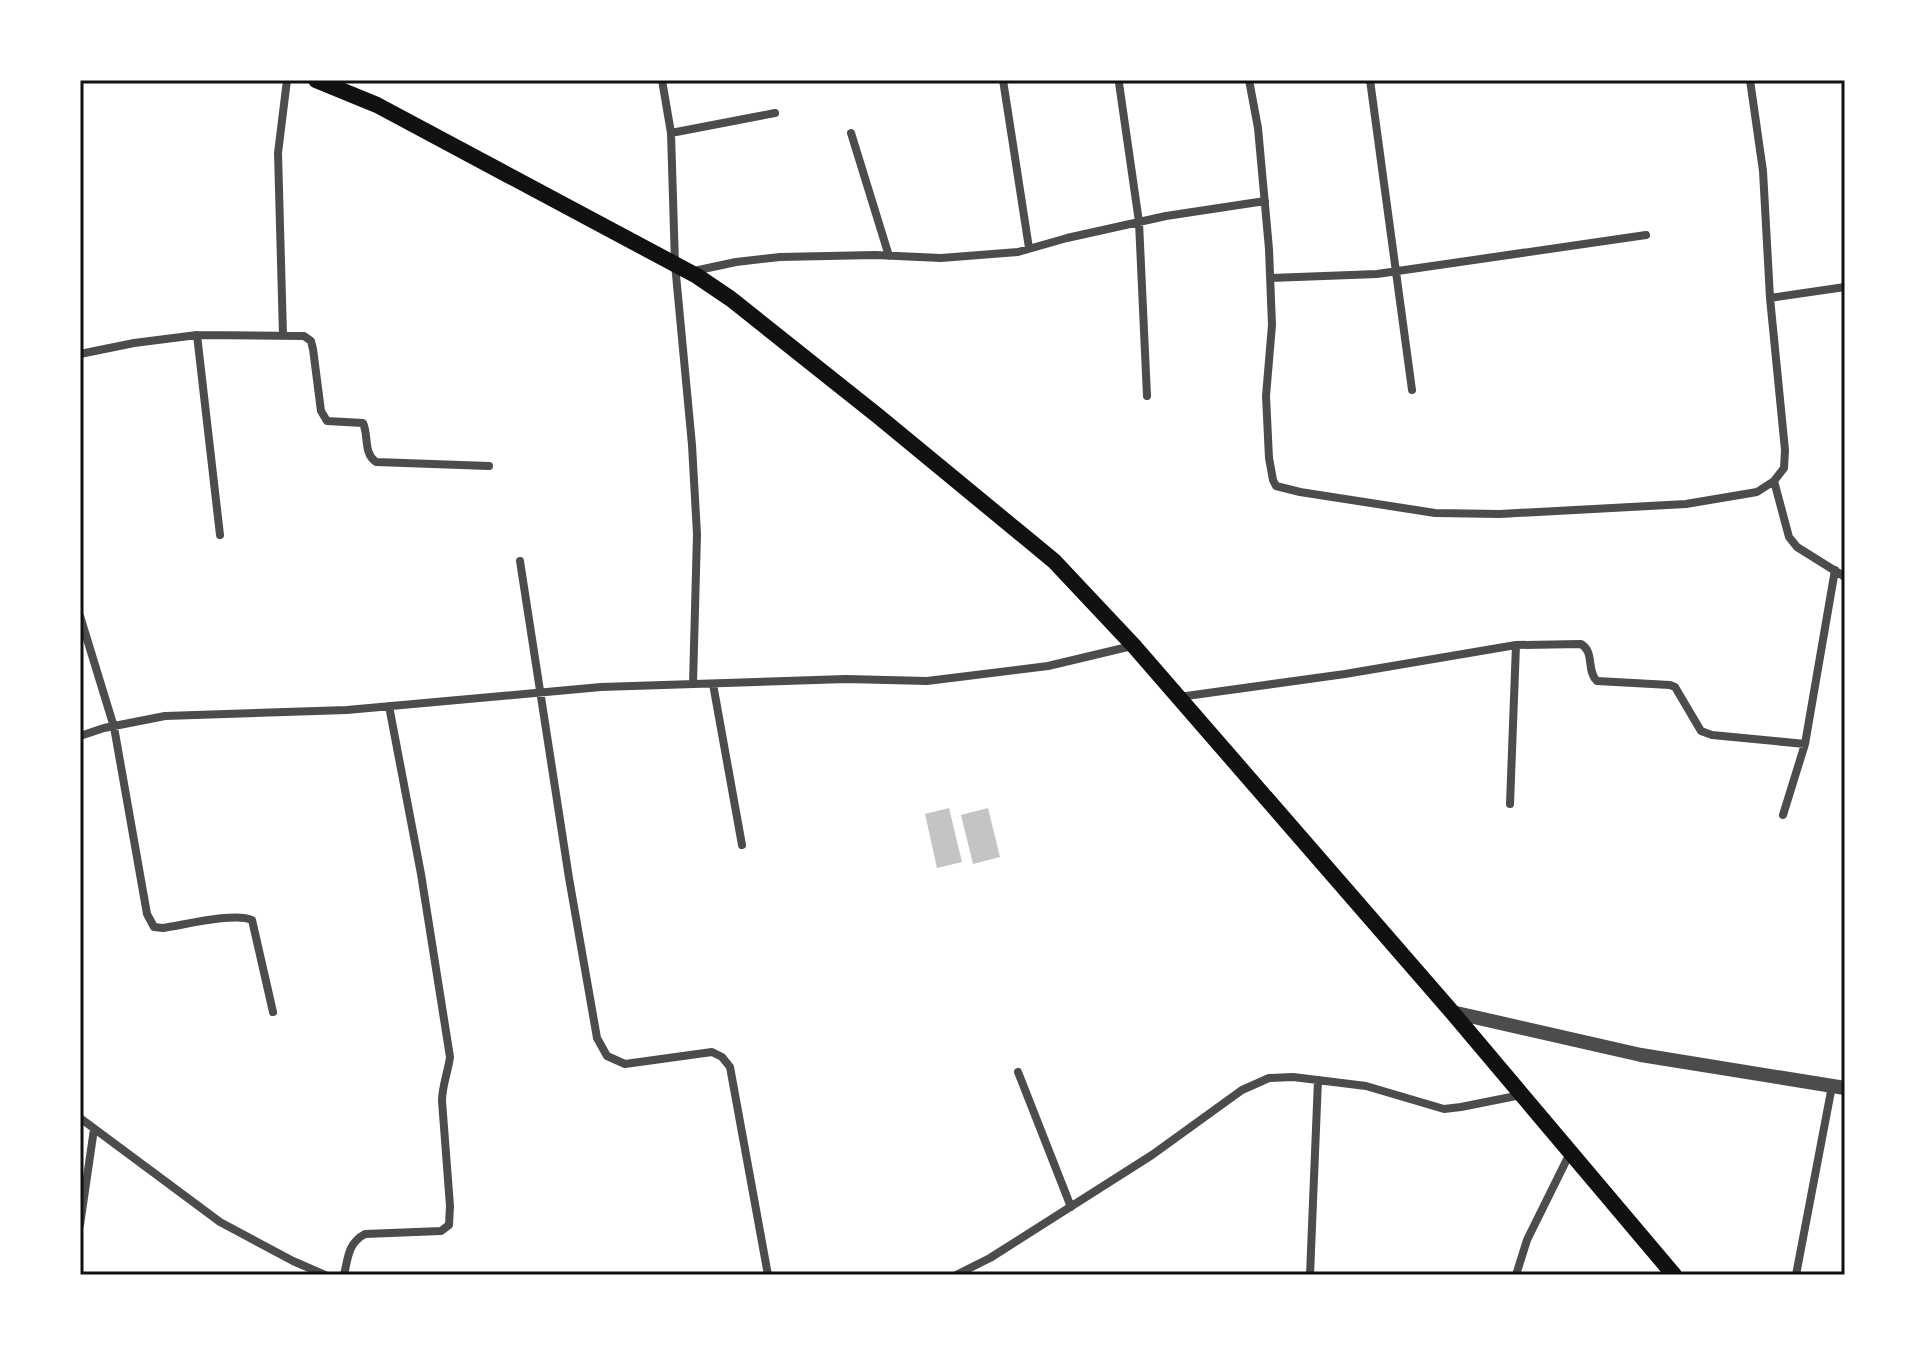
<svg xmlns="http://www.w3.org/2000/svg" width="1925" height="1355" viewBox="0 0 1925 1355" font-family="Arial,sans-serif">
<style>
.building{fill:#c4c4c4}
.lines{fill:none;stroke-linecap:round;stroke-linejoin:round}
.minor{stroke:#4c4c4c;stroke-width:8}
.tertiary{stroke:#4c4c4c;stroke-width:14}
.secondary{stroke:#111;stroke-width:16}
.neatline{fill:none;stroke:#111;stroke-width:3}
</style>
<rect width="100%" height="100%" fill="#fff"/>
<path class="building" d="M949 808 962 862 937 868 925 814Z
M988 808 1000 857 973 864 961 815Z"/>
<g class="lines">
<path class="minor" d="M662 80 671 133 675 264 692 445 697 534 693 684
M1003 80 1029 248
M1249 80 1258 128 1269 249 1272 325 1266 396 1269 458 1273 480 1276 486 1300 492 1435 513 1500 514 1686 504 1757 492 1774 481 1784 468 1785 450 1770 298 1763 171 1750 80
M1370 80 1412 390
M1119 83 1139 222 1147 396
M671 133 775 113
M851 133 889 256
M694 271 736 262 780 257 875 255 941 258 1018 252 1067 238 1166 216 1265 201
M1271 278 1377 274 1646 235
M1770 298 1845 287
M197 335 220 535
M283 335 278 153 287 80
M80 354 134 343 197 335 304 336 311 341 313 349 321 411 327 421 363 423C369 436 363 453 376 462L489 466
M1774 481 1789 537 1797 547 1845 577
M520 561 569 878 597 1038 607 1056 625 1064 712 1052 722 1057 730 1067 768 1275
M80 616 114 727 147 914 154 927 163 928C184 925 235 912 252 920L273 1012
M713 684 742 845
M1179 697 1345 674 1516 645 1581 644C1595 652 1586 671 1597 681L1670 685 1675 687 1701 731 1712 735 1805 744
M80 736 104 728 165 716 347 710 601 687 846 679 927 681 1048 666 1132 646
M1510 804 1516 645
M1783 815 1805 744 1835 570
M1018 1072 1071 1207
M80 1118 220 1222 293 1261 325 1275
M80 1225 94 1129
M344 1275C348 1258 348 1243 365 1234L441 1231 449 1225 450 1206 442 1101C442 1086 448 1072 450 1057L421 874 389 706
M956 1275 990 1258 1152 1155 1242 1090 1269 1078 1293 1077 1366 1086 1444 1109 1461 1107 1521 1095
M1310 1275 1318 1080
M1516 1275 1527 1240 1570 1153
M1796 1275 1832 1086"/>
<path class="tertiary" d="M1452 1012 1641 1055 1845 1088"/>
<path class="secondary" d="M316 80 377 105 697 276 731 299 878 416 1054 561 1134 646 1452 1012 1674 1275"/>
</g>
<rect width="1925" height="1355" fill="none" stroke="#ffffff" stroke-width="164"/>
<rect x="82" y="82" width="1761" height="1191" class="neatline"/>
</svg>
